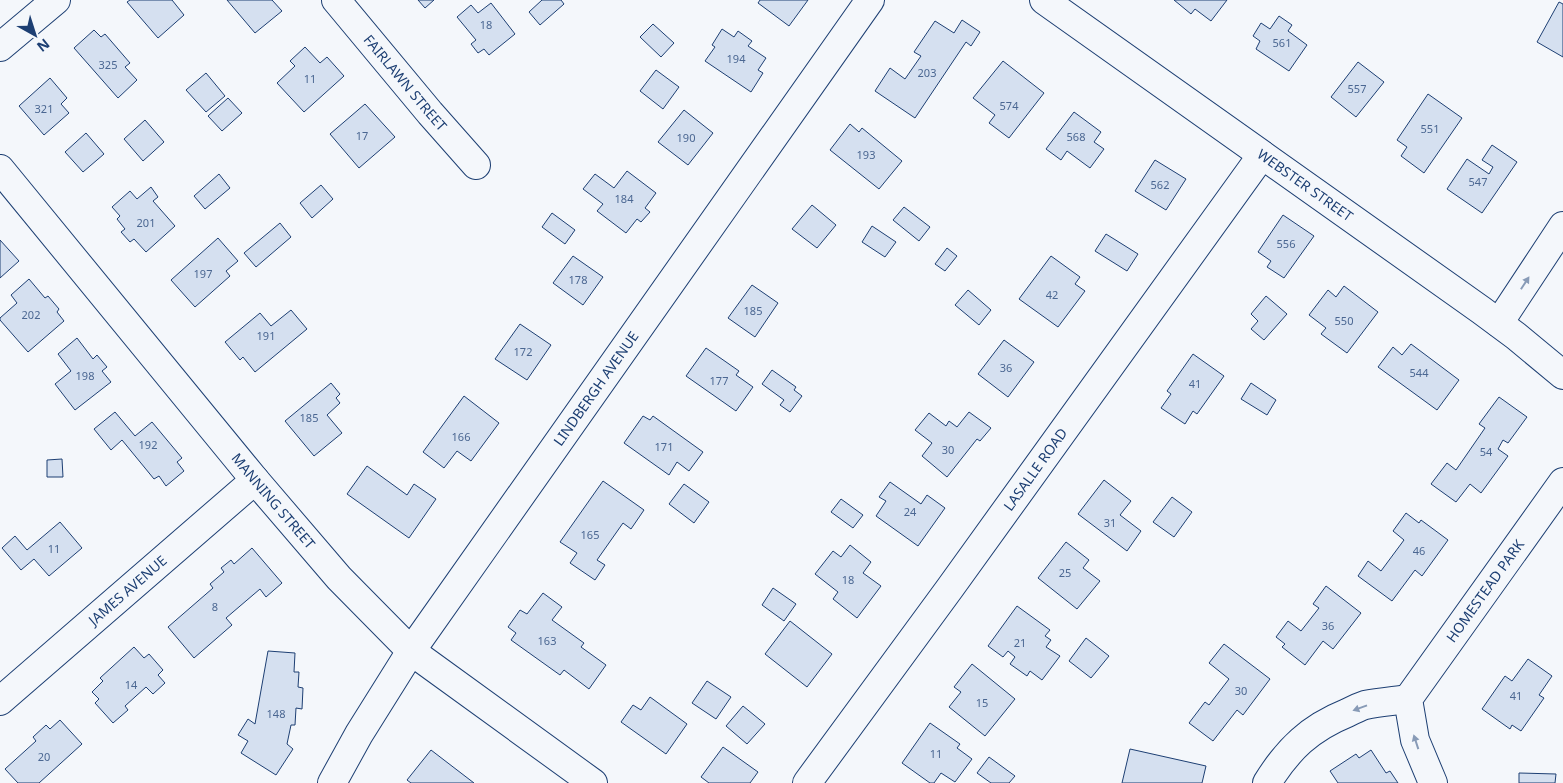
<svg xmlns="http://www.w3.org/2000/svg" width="1563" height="783" viewBox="0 0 1563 783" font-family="'Noto Sans',sans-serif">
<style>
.building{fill:#d5e0f0;stroke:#1d3f73}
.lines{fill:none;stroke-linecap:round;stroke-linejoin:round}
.minor-casing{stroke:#1d3f73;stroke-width:30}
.minor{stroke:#f4f7fb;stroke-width:28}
.oneway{fill:#889bb7}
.labels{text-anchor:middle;stroke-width:4;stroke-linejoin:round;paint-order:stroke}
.number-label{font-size:11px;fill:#4b6792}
.street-label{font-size:14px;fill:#1d3f73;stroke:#f4f7fb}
</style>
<rect width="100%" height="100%" fill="#f4f7fb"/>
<path class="building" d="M130 0H172L184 15 158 38 127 2Z
M227 0H272L282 11 255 33Z
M418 0H434L425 8Z
M542 0H561L564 4 540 25 529 12Z
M760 0H808L789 26 758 3Z
M1174 0H1227L1211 21 1195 9 1191 14Z
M1559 2 1563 4V57L1537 42Z
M491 3 515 34 489 55 484 49 478 53 471 44 476 40 457 17 471 5 478 13Z
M1279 16 1292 25 1288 31 1307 45 1289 71 1256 49 1260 41 1253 36 1261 23 1270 29Z
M962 20 980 32 971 46 966 42 915 118 875 91 890 68 905 79 921 56 914 52 935 21 954 33Z
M653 24 674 43 661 57 640 37Z
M722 29 734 37 738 31 752 41 748 46 766 58 758 70 763 73 751 92 705 61 715 47 712 45Z
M94 30 101 37 105 34 130 63 125 67 137 80 118 98 74 48Z
M305 47 320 63 327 57 344 76 304 112 277 83 295 66 290 61Z
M1003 61 1044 93 1009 138 989 123 995 115 973 98Z
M1358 62 1384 82 1356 117 1331 97Z
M656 70 679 87 663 109 640 91Z
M206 73 225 96 206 112 186 90Z
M50 78 67 98 61 104 69 113 44 135 19 106Z
M1428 94 1462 118 1424 173 1401 156 1407 147 1397 140Z
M228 98 242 113 222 131 208 116Z
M365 104 395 137 359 168 330 134Z
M684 110 713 133 688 165 658 142Z
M1074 112 1101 132 1094 142 1104 149 1090 168 1067 151 1061 160 1046 149Z
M145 120 164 142 143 161 124 139Z
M850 124 859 132 862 128 902 161 879 189 830 150Z
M86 133 104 154 83 172 65 152Z
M1492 145 1517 162 1482 213 1447 189 1467 159 1489 174 1493 167 1482 160Z
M1155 160 1186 179 1166 210 1135 191Z
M627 171 656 193 645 208 650 212 641 222 637 219 626 233 597 211 603 204 583 189 595 174 614 188Z
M219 174 230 188 205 209 194 196Z
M321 185 333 199 312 218 300 203Z
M151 187 158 197 153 201 175 226 146 252 134 239 130 242 121 232 125 229 117 219 120 216 112 207 130 191 137 199Z
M812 205 836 225 817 248 792 229Z
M904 207 930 227 919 241 893 220Z
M552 213 575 230 565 244 542 227Z
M1283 215 1314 236 1284 278 1267 267 1271 261 1258 252Z
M280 223 291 237 256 267 244 253Z
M872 226 896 242 885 257 862 242Z
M1106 234 1138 254 1127 271 1095 251Z
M218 238 238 261 226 271 230 276 195 307 171 280Z
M0 240 19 261 0 278Z
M947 248 957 256 945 271 935 264Z
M573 256 603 277 583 305 553 283Z
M1051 256 1080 277 1075 284 1085 291 1058 327 1019 299Z
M29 279 45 298 48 296 59 309 57 312 64 321 28 352 0 320V318L17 303 11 295Z
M752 285 778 303 755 337 728 318Z
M1344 286 1378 312 1347 353 1321 334 1326 328 1309 315 1328 290 1336 297Z
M968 290 991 310 979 325 955 305Z
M1266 296 1287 314 1264 340 1251 329 1258 321 1251 314Z
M291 310 307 329 255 372 243 357 240 360 225 342 260 313 271 326Z
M520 324 551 345 527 380 495 359Z
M77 338 93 359 97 355 107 367 102 371 111 382 75 410 55 384 71 371 58 354Z
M1004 340 1034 362 1008 397 978 374Z
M1411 344 1459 380 1437 410 1378 367 1393 347 1402 355Z
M706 348 739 371 736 375 753 387 736 411 686 376Z
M1193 354 1224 376 1197 414 1193 411 1185 424 1161 408 1171 394 1167 391Z
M772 370 796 387 794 390 802 396 790 412 780 405 784 400 762 384Z
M331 383 340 394 336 398 340 403 327 415 342 433 314 456 285 421Z
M1251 383 1276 400 1267 415 1241 399Z
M464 396 499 423 471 461 457 451 444 468 423 452Z
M1499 397 1527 417 1508 443 1503 440 1498 449 1508 456 1481 493 1470 484 1456 502 1431 484 1447 463 1456 470 1485 428 1479 424Z
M115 412 135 436 152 422 182 458 177 462 184 471 166 486 159 476 154 479 122 440 111 450 94 429Z
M969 412 991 428 980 441 977 439 947 477 922 456 932 443 915 430 929 413 946 426 949 421 957 427Z
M643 416 650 420 653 416 703 452 689 471 677 462 669 475 624 443Z
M62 459 63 477H47V460Z
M367 466 407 495 414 484 436 499 409 538 347 494Z
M1104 480 1131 501 1120 515 1141 531 1127 551 1078 514Z
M603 481 644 510 631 529 623 523 597 560 605 565 595 580 570 563 577 553 560 542Z
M890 482 921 504 927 495 945 508 918 546 876 516 886 501 879 497Z
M684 484 709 502 694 523 669 504Z
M1172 497 1192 512 1174 537 1153 522Z
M841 499 863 515 853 528 831 512Z
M1406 513 1419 523 1421 520 1448 540 1422 576 1415 570 1392 601 1358 576 1368 561 1381 571 1404 540 1393 531Z
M60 522 82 548 49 576 34 559 21 570 2 548 15 536 27 550Z
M1066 542 1089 560 1083 568 1100 581 1077 609 1038 578Z
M850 545 871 562 863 573 881 586 857 618 833 599 838 592 815 574 833 551 841 557Z
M252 548 282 583 266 597 260 589 226 618 232 625 194 658 168 627 213 588 210 584 224 572 221 568 231 560 234 564Z
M1326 586 1361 613 1333 649 1323 641 1305 665 1282 647 1285 644 1276 637 1288 621 1301 631 1319 608 1313 604Z
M773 588 796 604 784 621 762 605Z
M543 593 562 607 552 620 584 643 581 647 606 665 589 689 564 670 560 675 511 640 516 633 508 627 520 610 527 614Z
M1017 606 1050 630 1045 636 1051 640 1046 647 1060 656 1042 680 1030 671 1027 676 1010 664 1015 657 1008 651 1003 657 988 646Z
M790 621 832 654 807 687 765 654Z
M1086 638 1109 656 1091 678 1069 661Z
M1224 644 1270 679 1243 715 1237 710 1213 741 1189 723 1205 702 1209 705 1229 679 1209 663Z
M134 647 144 658 149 654 163 670 158 675 165 683 153 694 146 687 125 706 128 710 113 723 95 703 99 699 92 692 103 681 100 678Z
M268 651 295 653 294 672H299L298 687 303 688 302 709 296 708 295 725H291L287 744 293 749 276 775 241 753 248 741 238 735 248 719 255 724Z
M1528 659 1552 676 1539 695 1544 698 1521 731 1512 725 1510 729 1482 709 1505 676 1512 681Z
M972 664 1015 699 985 736 949 707 961 692 954 687Z
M707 681 731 697 716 719 692 703Z
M650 697 687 724 666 754 621 722 633 705 641 710Z
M743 706 765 724 747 744 726 726Z
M60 720 82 744 39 783H18L5 769 36 741 33 737 46 725 50 729Z
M930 723 960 744 957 748 972 759 955 782 941 773 934 783H930L902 763Z
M723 747 758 772 750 783H709L701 777Z
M1130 749 1206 766 1202 783H1122Z
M431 750 474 783H411L407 780Z
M1371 750 1386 773 1390 771 1398 783H1338L1330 771 1356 754 1359 758Z
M989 757 1015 776 1009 783H991L977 773Z
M1519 773 1556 774 1555 783H1519Z"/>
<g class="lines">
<g class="minor-casing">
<g id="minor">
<path id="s1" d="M336 0 430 113 476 165"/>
<path id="s2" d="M1044 0 1481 310 1516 336 1563 375"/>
<path d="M0 47 56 0"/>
<path id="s3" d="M0 169 255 480 339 578 411 651 593 783"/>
<path d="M1499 323 1563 226"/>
<path id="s4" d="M0 701 255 480"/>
<path id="s5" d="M332 783 359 734 411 651 870 0"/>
<path id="s6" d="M807 783 950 588 1262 155"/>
<path d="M1267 783C1288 749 1310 728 1347 713 1353 710 1359 707 1365 705 1379 702 1394 701 1408 699"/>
<path id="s7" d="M1433 783 1415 740 1408 699 1563 482"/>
</g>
</g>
<use href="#minor" class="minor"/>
</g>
<defs><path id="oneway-solid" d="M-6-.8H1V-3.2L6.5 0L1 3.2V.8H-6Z" transform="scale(1.25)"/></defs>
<g class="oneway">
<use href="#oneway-solid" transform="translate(1525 283) rotate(-57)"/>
<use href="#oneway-solid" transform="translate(1360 708) rotate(160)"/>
<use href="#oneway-solid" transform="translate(1416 742) rotate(-108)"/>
</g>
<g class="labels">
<g class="number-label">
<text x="486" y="29">18</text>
<text x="1282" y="47">561</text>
<text x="736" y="63">194</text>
<text x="108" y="69">325</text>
<text x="927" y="77">203</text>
<text x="310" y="83">11</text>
<text x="1357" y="93">557</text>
<text x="1009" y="110">574</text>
<text x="44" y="113">321</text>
<text x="1430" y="133">551</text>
<text x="362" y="140">17</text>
<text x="1076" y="141">568</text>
<text x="686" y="142">190</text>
<text x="866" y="159">193</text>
<text x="1478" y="186">547</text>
<text x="1160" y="189">562</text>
<text x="624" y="203">184</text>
<text x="146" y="227">201</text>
<text x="1286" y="248">556</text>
<text x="203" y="278">197</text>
<text x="578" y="284">178</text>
<text x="1052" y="299">42</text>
<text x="753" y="315">185</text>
<text x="31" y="319">202</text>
<text x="1344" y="325">550</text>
<text x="266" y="340">191</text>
<text x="523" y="356">172</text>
<text x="1006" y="372">36</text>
<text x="1419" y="377">544</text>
<text x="85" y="380">198</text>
<text x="719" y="385">177</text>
<text x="1195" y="388">41</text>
<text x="309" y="422">185</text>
<text x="461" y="441">166</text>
<text x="148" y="449">192</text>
<text x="664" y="451">171</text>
<text x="948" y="454">30</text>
<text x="1486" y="456">54</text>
<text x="910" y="516">24</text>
<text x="1110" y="527">31</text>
<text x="590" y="539">165</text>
<text x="54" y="553">11</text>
<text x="1419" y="555">46</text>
<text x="1065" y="577">25</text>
<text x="848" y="584">18</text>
<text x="215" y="611">8</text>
<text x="1328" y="630">36</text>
<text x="547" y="645">163</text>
<text x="1020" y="647">21</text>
<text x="131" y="689">14</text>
<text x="1241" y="695">30</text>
<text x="1516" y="700">41</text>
<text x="982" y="707">15</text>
<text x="276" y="718">148</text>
<text x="936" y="758">11</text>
<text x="44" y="761">20</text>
</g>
<g class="street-label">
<text dy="5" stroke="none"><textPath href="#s1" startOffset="108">FAIRLAWN STREET</textPath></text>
<text dy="5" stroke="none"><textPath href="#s2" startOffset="320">WEBSTER STREET</textPath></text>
<text dy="5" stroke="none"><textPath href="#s5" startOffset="475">LINDBERGH AVENUE</textPath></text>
<text dy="5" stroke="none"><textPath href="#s6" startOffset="388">LASALLE ROAD</textPath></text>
<text dy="5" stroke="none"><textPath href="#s3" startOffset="430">MANNING STREET</textPath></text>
<text dy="5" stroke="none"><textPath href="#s4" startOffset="169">JAMES AVENUE</textPath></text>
<text dy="5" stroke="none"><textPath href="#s7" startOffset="221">HOMESTEAD PARK</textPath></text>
</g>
</g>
<g transform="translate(35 35) rotate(141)" stroke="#f4f7fb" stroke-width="4" paint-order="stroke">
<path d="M0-4L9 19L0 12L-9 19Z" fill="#1d3f73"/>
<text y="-8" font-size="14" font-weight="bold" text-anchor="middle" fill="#1d3f73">N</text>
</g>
</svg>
